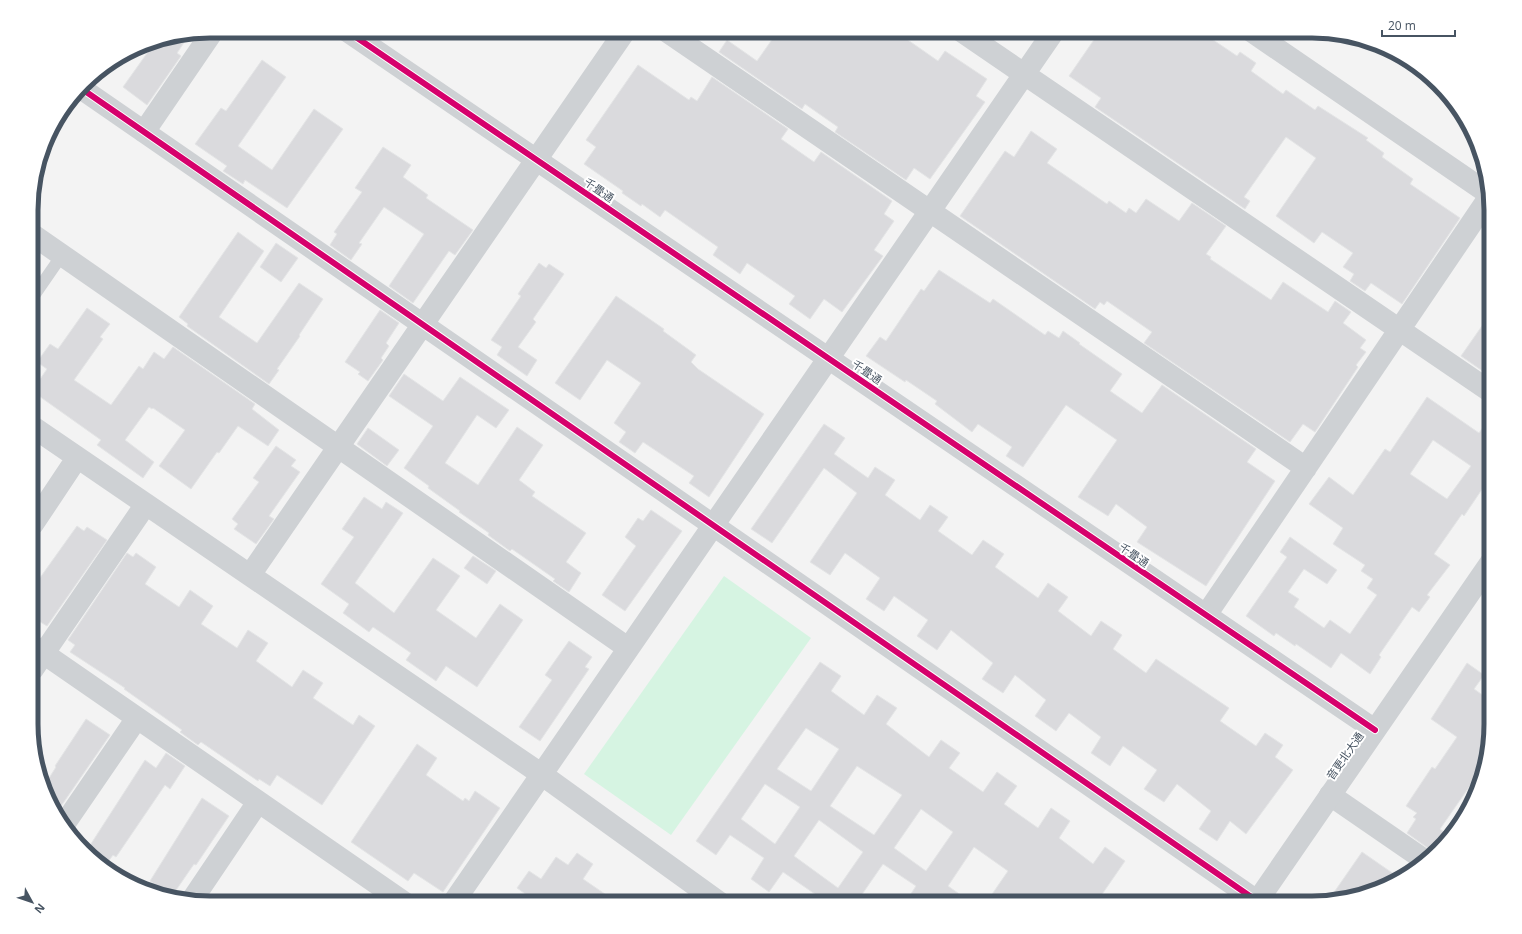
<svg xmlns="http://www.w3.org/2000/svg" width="1522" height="934" viewBox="0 0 1522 934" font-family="'Open Sans','Noto Sans JP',sans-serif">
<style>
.green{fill:#d6f4e2}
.building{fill:#dadadd;stroke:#e4e5e6;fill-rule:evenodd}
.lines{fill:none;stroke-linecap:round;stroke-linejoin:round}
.service{stroke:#ced1d4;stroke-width:12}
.minor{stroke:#ced1d4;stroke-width:22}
.tertiary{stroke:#ced1d4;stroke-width:22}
.cycleway-casing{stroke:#fff;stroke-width:8}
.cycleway{stroke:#d6006c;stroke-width:6}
.labels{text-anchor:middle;stroke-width:4;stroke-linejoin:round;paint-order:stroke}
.street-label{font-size:11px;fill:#475462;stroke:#fff}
.rim{fill:none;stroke:#475462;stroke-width:5}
</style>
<rect width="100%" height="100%" fill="#f3f3f3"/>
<path class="green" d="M724 576 811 638 671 835 584 774Z"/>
<path class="building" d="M778 31H895L938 61 945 51 987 79 976 96 985 102 930 179 914 168 906 180 835 132 838 127 805 104 802 109 719 52 727 40 757 61Z
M1100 31H1200L1237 56 1240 52 1256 63 1251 71 1283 94 1286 90 1315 110 1318 106 1368 138 1366 140 1384 153 1382 157 1413 179 1410 184 1460 218 1402 304 1371 283 1365 291 1350 281 1354 274 1343 267 1353 253 1322 232 1314 243 1276 216 1316 158 1286 137 1244 197 1250 201 1245 209 1095 107 1101 98 1069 76Z
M189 35 177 53 181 56 147 105 123 87 155 42Z
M262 60 286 77 238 146 272 170 314 109 343 129 287 208 245 180 243 184 223 171 227 166 195 144 221 108 226 111Z
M638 65 689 100 691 97 697 101 712 77 788 129 781 139 814 162 821 152 892 201 884 214 894 221 874 250 883 256 842 312 824 299 810 319 789 304 795 296 747 263 740 274 713 255 718 247 665 210 660 217 642 204 641 206 622 193 623 191 584 164 596 147 586 140Z
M1031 131 1057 149 1047 163 1107 204 1109 201 1126 213 1129 208 1136 213 1146 199 1179 221 1192 203 1226 226 1206 254 1211 257 1210 259 1271 300 1283 282 1328 312 1335 301 1351 312 1343 323 1366 340 1360 348 1366 352 1356 365 1358 367 1315 432 1303 424 1290 442 1144 343 1152 332 1107 301 1104 305 1100 302 1095 309 960 216 1005 151 1014 157Z
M383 147 411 165 403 177 428 195 426 198 473 230 455 255 449 251 413 303 389 286 424 234 384 207 359 243 362 244 351 260 330 245 337 234 334 232 362 192 355 188Z
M238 232 264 251 219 317 257 343 299 283 323 299 299 335 300 336 277 369 279 370 269 384 187 326 188 324 179 317Z
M276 243 298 258 281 282 260 267Z
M539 263 546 268 549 264 564 274 533 319 536 322 518 347 537 360 527 376 497 355 502 347 491 340 521 296 518 294Z
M939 270 990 303 993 299 1045 335 1048 331 1059 338 1063 331 1080 343 1079 344 1122 374 1110 391 1142 413 1162 385 1256 449 1247 462 1275 481 1206 586 1137 542 1147 527 1116 504 1108 516 1078 497 1117 440 1066 405 1023 467 1006 456 1012 447 978 424 972 432 935 404 937 401 906 380 905 382 866 356 880 337 886 341 921 289 924 291Z
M616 296 664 329 663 331 696 355 691 362 698 369 764 414 709 497 689 483 694 476 643 442 635 453 619 442 626 432 614 423 641 383 607 360 580 400 555 383Z
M87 308 110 324 100 337 103 339 74 380 111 405 139 366 143 369 154 352 164 359 173 347 255 404 252 409 279 430 268 446 238 426 219 453 217 452 191 489 159 466 185 430 153 408 152 409 149 407 125 440 154 462 143 478 97 445 101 440 32 391 47 369 37 362 50 344 58 349Z
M380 310 399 323 386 343 389 346 381 358 383 360 368 381 358 374 360 372 345 362Z
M1491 313V362L1484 372 1461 356Z
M404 374 443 401 460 377 509 410 496 428 477 415 445 463 478 485 517 427 543 445 519 480 535 492 532 496 586 533 566 562 581 573 569 592 553 581 555 579 512 549 510 551 488 535 489 533 459 512 460 511 428 488 429 486 404 468 433 426 389 396Z
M1427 397 1479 433 1491 416V479H1489L1464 516 1462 514 1434 554 1450 565 1427 595 1430 597 1419 612 1412 607 1379 655 1381 657 1370 674 1341 653 1331 668 1296 644 1295 646 1276 633 1274 636 1246 616 1287 557 1280 552 1290 537 1337 570 1327 584 1304 569 1288 592 1299 599 1294 607 1324 628 1330 620 1350 634 1377 595 1367 588 1373 579 1361 571 1365 565 1333 544 1343 528 1309 504 1329 477 1353 495 1385 449 1390 452ZM1433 440 1471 466 1447 499 1410 474Z
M824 424 845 438 834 454 868 478 875 467 895 480 885 495 920 520 930 505 948 517 938 531 972 555 983 540 1004 554 995 567 1038 598 1048 583 1068 597 1058 611 1091 636 1101 621 1122 635 1113 649 1146 673 1156 659 1229 708 1220 721 1256 746 1265 733 1283 745 1275 757 1293 770 1246 834 1230 821 1217 841 1199 829 1211 811 1177 784 1164 802 1144 789 1157 770 1123 746 1110 766 1091 753 1101 737 1069 713 1056 731 1035 716 1046 700 1015 675 1003 693 982 679 993 663 951 630 937 650 917 636 928 620 894 596 884 611 866 599 880 578 845 553 830 575 810 562 857 493 824 468 772 543 751 529Z
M368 428 399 450 387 466 357 444Z
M276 446 296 460 291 466 300 472 269 516 274 519 256 544 234 529 238 524 232 519 259 482 253 478Z
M364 497 382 509 386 502 403 513 355 583 394 613 433 558 460 576 436 610 476 638 500 604 523 620 477 687 446 666 436 681 406 660 411 653 373 627 369 632 343 613 349 604 321 584 354 537 342 529Z
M651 510 682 531 625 611 602 595 636 546 625 537 638 518 643 521Z
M77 526 84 531 87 527 107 540 47 626 32 617V589Z
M127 553 133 557 136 553 156 567 145 584 179 607 190 590 213 606 201 624 237 648 248 630 268 643 256 661 292 687 303 670 323 683 313 698 353 725 359 715 375 726 322 805 277 775 270 786 259 779 258 781 201 742 198 745 180 732 182 730 124 689 125 688 70 652 75 645 68 640Z
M473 556 496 571 487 584 464 568Z
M569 641 592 657 585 667 589 669 540 741 519 727 552 680 545 675Z
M820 662 841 676 831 691 864 715 877 695 897 708 886 724 929 757 941 740 960 753 949 768 983 792 997 772 1017 786 1004 804 1038 828 1051 808 1070 821 1059 838 1093 864 1105 847 1125 861 1096 903H986L1008 871 974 847 948 886 972 903H905L916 886 883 864 856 903H828L783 872 769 892 751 879 764 858 730 835 716 855 696 841ZM806 728 839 749 811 791 777 769ZM857 766 902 795 874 835 830 806ZM765 784 800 807 775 844 741 819ZM921 809 953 832 926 871 894 848ZM819 820 863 852 838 888 794 856Z
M1467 663 1484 675 1474 689 1491 701V736L1480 784 1474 780 1440 829 1448 835 1432 851 1407 833 1416 819 1413 817 1417 813 1406 806 1432 767 1435 769 1457 737 1431 719Z
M86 719 110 735 57 812 46 783 56 767 55 766Z
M417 744 437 758 426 775 463 801 465 798 469 801 475 791 500 808 443 892 414 873 408 881 351 842Z
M166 753 185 766 170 789 165 785 116 857 113 855 104 867 87 850 145 760 156 768Z
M202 798 229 816 196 865 194 864 172 896 150 881Z
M1362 852 1401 879 1328 901Z
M577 853 593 864 583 879 618 903H538L517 888 529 871 541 879 556 857 568 865Z"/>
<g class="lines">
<path class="service" d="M33 297 62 255"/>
<path class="minor" d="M666 31 1306 468
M961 31 1491 392
M1251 31 1489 194
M82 89 1257 901
M144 132 213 31
M33 235 628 648
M33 427 541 774 720 903
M33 524 77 458
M250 575 625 31
M1206 615 1490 196
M33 646 405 903
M33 669 146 504
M1330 795 1423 859
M63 826 137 718
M192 900 258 802
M453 903 1054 31"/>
<path class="tertiary" d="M347 31 1375 730
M1256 903 1491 562"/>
<g class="cycleway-casing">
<path id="cycleway" d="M347 31 1375 730
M82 89 1257 901"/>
</g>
<use href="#cycleway" class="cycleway"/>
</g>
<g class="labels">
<g class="street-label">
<text transform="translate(599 190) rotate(34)" y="4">千畳通</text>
<text transform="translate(867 372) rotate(34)" y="4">千畳通</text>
<text transform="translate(1134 555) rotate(34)" y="4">千畳通</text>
<text transform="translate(1345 756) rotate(-55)" y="4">音更北大通</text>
</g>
</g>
<path d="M0 0H1522V934H0ZM210 38H1312A172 172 0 0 1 1484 210V724A172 172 0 0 1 1312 896H210A172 172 0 0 1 38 724V210A172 172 0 0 1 210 38Z" fill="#fff" fill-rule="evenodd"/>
<path class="rim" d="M210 38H1312A172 172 0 0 1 1484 210V724A172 172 0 0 1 1312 896H210A172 172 0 0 1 38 724V210A172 172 0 0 1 210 38Z"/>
<g transform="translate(32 902) rotate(130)" stroke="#ffffff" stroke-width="3" paint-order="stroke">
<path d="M0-3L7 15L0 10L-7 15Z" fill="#475462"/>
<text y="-6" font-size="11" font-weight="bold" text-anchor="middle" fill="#475462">N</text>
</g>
<path d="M1382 30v6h73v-6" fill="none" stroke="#475462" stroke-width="2"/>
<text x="1388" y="30" font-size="12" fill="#475462" stroke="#ffffff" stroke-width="3" paint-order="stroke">20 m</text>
</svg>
